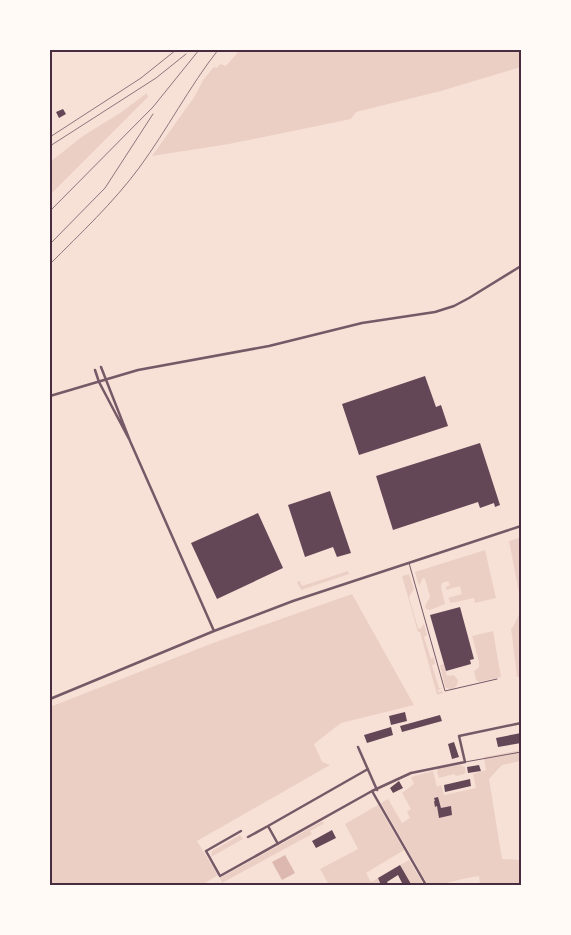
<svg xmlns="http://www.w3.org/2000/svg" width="571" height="935" viewBox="0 0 571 935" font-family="Raleway,sans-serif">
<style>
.green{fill:#ebcfc5}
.water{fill:#dcb8b0}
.building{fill:#644757}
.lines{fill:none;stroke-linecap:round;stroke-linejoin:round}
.service{stroke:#755966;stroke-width:1}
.minor{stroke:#755966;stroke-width:2.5}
.rail{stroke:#8f747c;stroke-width:1}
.neatline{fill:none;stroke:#4a2c40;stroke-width:2}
</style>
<rect width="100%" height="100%" fill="#f7e1d7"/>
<path class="green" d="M240 50H521V67L441 91 356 112 351 119 229 144 152 156 195 96 203 80 214 67 217 68 220 64 226 66Z
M147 93 148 97 50 195V162L83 136 120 113Z
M521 537V603L509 541Z
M485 550 496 598 475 603 474 598 451 603 448 598 462 594 460 586 446 590V587L450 585 448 581 442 583 441 587 445 604 430 610 426 609 425 606 430 597 425 579 423 578 419 586 415 572Z
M348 571 349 574 301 590 297 582 300 581 302 586Z
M409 574 414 589 409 597 418 628 420 629 424 624 427 635 424 637 431 659 434 658 435 664 432 665 439 688H442L438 690V692L442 691 443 693 437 695 420 632H418L402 576Z
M352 594 414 705 341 723 314 744 322 762 330 765 197 841 218 875 202 885H50V707L213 643Z
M521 610V676L517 677 511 628 513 627Z
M493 631 501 677 479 682 476 680 474 671 479 667V662L472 636Z
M444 664 447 676 454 675 458 680C458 686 454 690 449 689L445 687 440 665Z
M521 750V761L502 765 489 779 502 859 521 860V882L515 885H480L479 876C462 878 445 885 428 885L381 803 388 799 402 823 410 818 407 812 411 809 402 793 414 784 411 777 433 771 437 787 441 785 444 795 476 788 473 774 486 770 484 757Z
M461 765 465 767 466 772 464 774 456 776 454 774 439 778 437 772 438 768Z
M378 805 404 850 366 873 371 882 378 878 381 885H329L320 869 358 849 345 824Z
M323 821 324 827 323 824 310 831 312 834 222 883 220 878Z
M240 835 243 839 211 857 212 851Z
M409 860 424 885H409L410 884 400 865Z"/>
<path class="water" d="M285 855 295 873 282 880 272 862Z"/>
<path class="building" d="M63 109 66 114 59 118 56 112Z
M425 376 436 407 441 405 448 426 359 455 342 404Z
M480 443 500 505 495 507 494 503 480 508 478 502 393 530 376 476Z
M330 491 351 553 337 557 333 547 305 557 288 505Z
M258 513 283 568 217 599 191 543Z
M460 607 474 659 470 660 471 664 446 671 430 615Z
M405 712 407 721 391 725 389 716Z
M440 715 442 721 402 732 400 726Z
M391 727 393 735 367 743 364 735Z
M521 733V743L498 747 496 738Z
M454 742 459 757 452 759 448 744Z
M479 765 481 771 468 773 467 767Z
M470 779 471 786 445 792 444 785Z
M399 781 403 788 393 793 390 788Z
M438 797 441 808 451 806 452 815 439 818 437 806 435 807 434 801H435L434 798Z
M332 830 336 838 316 848 312 841Z
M400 865 411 884 403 885 398 875 387 882 389 885H381L378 878Z"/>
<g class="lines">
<path class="service" d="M409 563 445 691 497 679
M465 762 521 752"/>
<path class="minor" d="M101 367 130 441 214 631
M95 370 99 382 129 439
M50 396 138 370 269 346 362 323 435 312 454 306 469 298 521 266
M50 699 214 631 293 601 521 526
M358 747 377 790
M372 791 411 773 465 762 459 736 521 723
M241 831 206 851 220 876 372 791 426 885
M248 837 268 826
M278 844 268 826 368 769"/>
<path class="rail" d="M50 137 141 78 176 50
M50 146 156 78 186 54
M50 211 153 107 199 50
M50 244 105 188 153 114
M50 264C81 233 113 203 139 168 167 130 189 87 218 50"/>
</g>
<rect width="571" height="935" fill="none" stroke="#fffaf5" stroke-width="102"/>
<rect x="51" y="51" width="469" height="833" class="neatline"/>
</svg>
